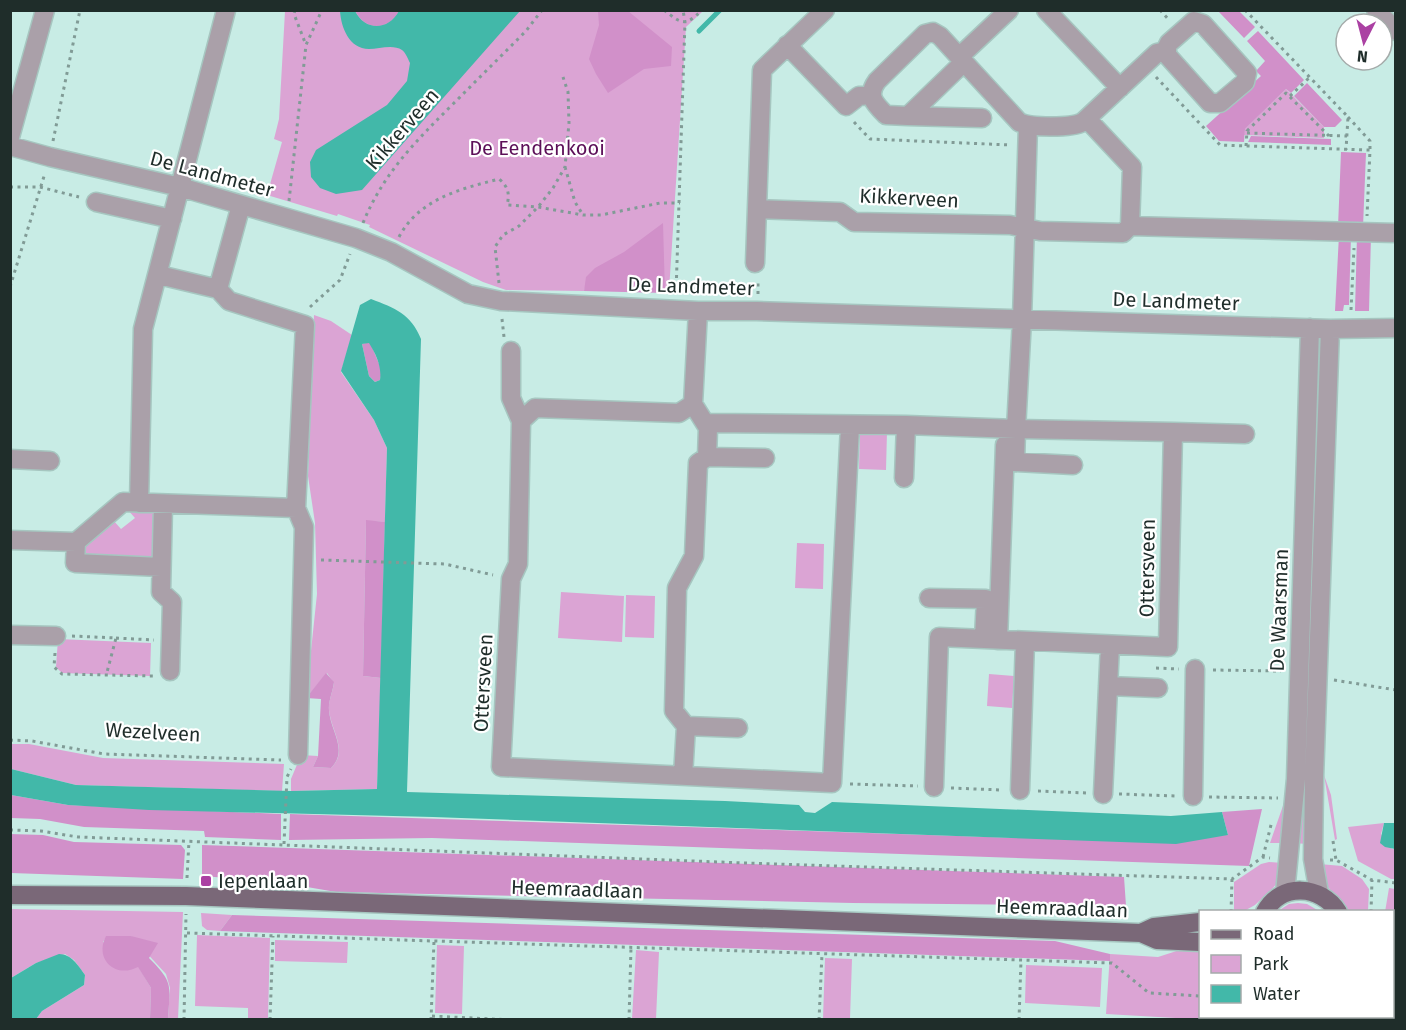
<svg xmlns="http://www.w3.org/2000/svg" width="1406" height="1030" viewBox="0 0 1406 1030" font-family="'Fira Sans',sans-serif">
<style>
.green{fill:#dba4d4}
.forest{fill:#d190c9}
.water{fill:#42b8a9;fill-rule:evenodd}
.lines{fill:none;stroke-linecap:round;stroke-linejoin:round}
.stream{stroke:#42b8a9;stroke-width:5}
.minor-casing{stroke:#a6c6c0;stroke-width:21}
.major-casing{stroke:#a6c6c0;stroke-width:21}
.path{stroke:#819b96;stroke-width:3;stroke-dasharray:3 4.5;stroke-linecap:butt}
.minor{stroke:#aaa0a9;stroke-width:18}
.major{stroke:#7a6878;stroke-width:18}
.poi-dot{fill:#ab41a3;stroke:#fff;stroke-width:2}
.labels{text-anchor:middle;stroke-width:4.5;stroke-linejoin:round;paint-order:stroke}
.street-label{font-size:20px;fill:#1f2d2a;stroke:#fff}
.park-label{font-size:20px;fill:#5c0f58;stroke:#fff}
.poi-label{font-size:20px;fill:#1f2d2a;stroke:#fff;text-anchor:start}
</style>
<rect width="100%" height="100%" fill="#c8ece5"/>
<path class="green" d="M285 11H703L686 27 669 291 585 288 584 291 506 290 483 282 369 227 370 225 338 214 337 216 267 195 282 142 274 139 279 119Z
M1286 89 1324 127V138L1244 135 1245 129Z
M314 315 331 321 352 335 341 372 374 420 387 448 385 522 366 521 363 676 381 678 377 789 291 791V779L301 755 318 756 313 767 331 768C349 751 331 731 329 710 328 702 333 691 334 683L327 673 306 698 317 594 315 523 308 476Z
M860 432H887L886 470 859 469Z
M127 509 156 511 155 560 85 558V547L113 520 121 529 135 518Z
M797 543 824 544 823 589 795 588Z
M561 592 624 596 622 642 558 638Z
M626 595 655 596 654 638 625 637Z
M58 639 151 643 150 676 62 673 56 667Z
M989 674 1014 676 1012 708 987 706Z
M1306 678 1311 679 1307 844 1294 843Z
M10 744H29L103 758 284 764 282 791 76 785 11 769Z
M1324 775 1331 795 1337 839 1335 840Z
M1285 800H1289L1284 843H1270Z
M1384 823 1381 834 1392 849H1395V879H1391L1358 861 1348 827Z
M1269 862 1282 863 1278 882 1273 888 1255 905 1246 910 1234 911V882L1261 864Z
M1319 864 1342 866 1362 879 1369 889 1368 911H1349L1346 909 1323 881Z
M1389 888 1395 889V921L1393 920 1392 912H1385Z
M1298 903 1307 904 1319 911H1278L1289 904Z
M10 909 183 912 178 1019H168L170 988 166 974 131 936H107L103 942 138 966 151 988 150 1019H36L42 1011 84 985 85 975 74 960 65 954 36 963 11 978Z
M201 913 232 915 220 931 207 930 202 926Z
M197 935 270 938 268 1019H248V1008L195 1006Z
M275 940 348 942 347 963 275 961Z
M437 945 464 946 462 1014 435 1013Z
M1192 946 1200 947V1016L1257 1017 1258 1019H1193L1106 1014 1110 954 1158 957Z
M636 950 659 952 656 1019H632Z
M825 958 852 959 850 1019H823Z
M1393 961H1395V1019L1335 1020V1017L1392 1016Z
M1026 965 1102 968 1100 1007 1025 1003Z"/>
<path class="forest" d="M355 10 399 11C388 31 365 31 355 10Z
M598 11H628L672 47 671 66 644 69 608 93 596 74 589 59 599 25Z
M1218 11H1239L1255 27 1244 38Z
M1258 31 1304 80 1291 93 1286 89 1245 129 1244 142 1219 141 1206 126 1261 76 1256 71 1265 61 1247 41Z
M1307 83 1342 120 1335 127H1324L1294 96Z
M1251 136 1331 139V145L1248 142Z
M1341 152 1366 153 1363 227H1338Z
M663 223 665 293 584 291 586 277 595 268 624 252Z
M1339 235 1351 236 1349 305H1344L1343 311H1335Z
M1357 235 1371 236 1369 311H1355Z
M370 342 382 371 380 380 375 382 369 376 362 344Z
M366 520 385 522 381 678 363 676Z
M326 673 334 682C333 691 328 702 329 710 330 731 349 750 331 768L313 767 318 756 321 699 306 698Z
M11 795 68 805 281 814V840L205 837 204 831 84 827 40 819 11 818Z
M1262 809 1249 866 432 838 289 840 290 814 1021 838 1228 835 1222 812Z
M10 834 43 835 74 842 181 845 185 850 183 879 11 873Z
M202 845 1124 877 1126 906 853 903 336 892 278 882 202 876Z
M232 915 1055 941 1110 954V961L220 931Z
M106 936H131L158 943 149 958C174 983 170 985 168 1019H150L151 988 138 967C115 979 94 959 106 936Z"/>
<path class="water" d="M340 11H355C365 31 388 31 399 11H520L362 190 336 194 320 188 311 177 310 162 316 150 387 105 407 81 410 63C408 59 406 53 402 50 393 44 379 49 369 49 349 49 341 27 340 11Z
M371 299C395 308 411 314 421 339L407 792 725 801 799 805 805 812 815 813 832 802 1171 816 1222 812 1228 835 1176 844 433 817 149 810 68 805 11 795V769L76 785 291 791 377 789 387 448 374 420 341 371 360 305ZM369 343C376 354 382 367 380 380L375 382 369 376 362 344Z
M1384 823H1395V849L1385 847 1380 843Z
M59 954C71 954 78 965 85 975L84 985 42 1011 36 1019H11V978L36 963Z"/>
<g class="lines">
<path class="stream" d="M699 31 720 10"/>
<g class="minor-casing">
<path id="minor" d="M1046 10 1120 88
M1376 10 1396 31
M1194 21 1203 24 1247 73 1245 82 1220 103H1210L1167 55V47L1169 43Z
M787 45 846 106 859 96 871 95
M959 57 1009 10
M964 62 908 116 886 115C875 104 866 96 877 81L925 34 933 32 940 36 1019 122C1030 128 1072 128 1083 122L1157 53 1166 51
M908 116 982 118
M10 137 45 10
M10 146 50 157 180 187 356 238 391 252 468 294 501 301 698 311H757L1330 329 1396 328
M96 202 172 219
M757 209 840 212 854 222 1010 225 1040 231 1123 233 1130 226 1132 167 1087 119
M1130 226 1396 233
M755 263 762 70 825 10
M159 275 218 289 229 301 305 325 296 508 304 527 298 755
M218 289 241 205
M698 311 693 404 708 428 707 457 765 458
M511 351V398L521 421
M693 404 679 413 535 408 521 421 518 564 511 579 501 767 832 783 850 426
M705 423 906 425
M1173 432 1245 434
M10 459 50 461
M904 478 906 425 1016 429 1015 462 1073 465
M139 503 143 329 226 10
M163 504 161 592 172 602 170 671
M10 540 76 542 123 502 296 508
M76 542 75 563 161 567
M929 598 986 599 984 638
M10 635 56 636
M998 640 1005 445
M1108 686 1158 688
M686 726 674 711 677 588 694 556 698 463 707 457
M683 776 686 726 738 728
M934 787 939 637 1168 647 1173 432 1016 429 1022 319 1028 125
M1020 790 1025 641
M1103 794 1110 645
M1193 796 1195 669
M1285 893 1296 779 1310 328
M1319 893 1313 859 1314 778 1330 329
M1290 1016V1020
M1307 1020V1016"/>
</g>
<g class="major-casing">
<path id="major" d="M10 895 186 896 1141 933 1157 940 1200 942
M1265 912C1281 882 1321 885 1338 912
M1392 925H1396
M1141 933 1154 927 1200 922
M1392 946H1396"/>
</g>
<path class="path" d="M295 10 294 14 306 45
M664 10C682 24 685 27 702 10
M1160 10 1169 20
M1245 10 1348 117 1346 150
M1156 77 1220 145 1370 150 1367 216
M1290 96 1310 77
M1348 117 1370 141V150
M854 122 870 139 1011 145
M1247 133 1347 136
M53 141 80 10
M1246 146 1247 131 1286 93 1329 136
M565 167 575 202 583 215
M10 187H40L79 197
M289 201 306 45 322 10
M363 223C384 172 416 141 454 103 478 79 502 55 526 31L542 10
M399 237C419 199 460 189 499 179 508 186 510 194 507 205L538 207 583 215H601L660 203H680
M499 283 495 247 503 235 519 226 538 207 553 188 565 167 569 123 568 92 563 77
M10 287 45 173
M676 293 685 22 683 10
M758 294V280
M310 307 340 280 350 254
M1351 310 1354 248
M502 319 504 337
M321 560 445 564 493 575
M72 636 116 638 106 676
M116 638 154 640
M55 653 54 667 62 674 153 676
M1156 668 1179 669
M1213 670 1281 671
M1334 680 1396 690
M10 740 32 741 104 754 281 760
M850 784 918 786
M951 788 1002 790
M1038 791 1086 793
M1119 794 1176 796
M1209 797 1278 798
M10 830 41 831 78 837 744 863 1232 879 1263 857 1270 858
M1333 841 1336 860
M284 844 287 777 291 769
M1263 857 1272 821
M1330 860H1336L1372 880 1396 883
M187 878 189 841
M1231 912 1232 879
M1371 912 1372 880
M187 933 1112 963 1149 993 1200 996
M1392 984H1396
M432 1016 512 1020
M1267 1016 1268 1020
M184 1020 186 914
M270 1020 273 936
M431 1020 434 941
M629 1020 631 947
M819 1020 822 954
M1019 1020 1021 960
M1330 1020 1331 1016"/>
<use href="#minor" class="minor"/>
<use href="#major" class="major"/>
</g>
<rect class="poi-dot" x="200" y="875" width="12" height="12" rx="3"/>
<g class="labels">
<g class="street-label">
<text transform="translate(402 129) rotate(-49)" y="7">Kikkerveen</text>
<text transform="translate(212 174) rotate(15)" y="7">De Landmeter</text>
<text transform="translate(909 198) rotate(3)" y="7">Kikkerveen</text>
<text transform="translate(691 286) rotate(2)" y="7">De Landmeter</text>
<text transform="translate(1176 301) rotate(2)" y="7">De Landmeter</text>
<text transform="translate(1147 568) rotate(-89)" y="7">Ottersveen</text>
<text transform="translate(1279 610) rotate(-88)" y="7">De Waarsman</text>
<text transform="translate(483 683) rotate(-87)" y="7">Ottersveen</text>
<text transform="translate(153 732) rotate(3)" y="7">Wezelveen</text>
<text transform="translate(577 889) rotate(2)" y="7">Heemraadlaan</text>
<text transform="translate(1062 908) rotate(2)" y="7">Heemraadlaan</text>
</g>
<g class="park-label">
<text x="537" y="155">De Eendenkooi</text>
</g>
<g class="poi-label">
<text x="218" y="888">Iepenlaan</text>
</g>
</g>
<rect width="1406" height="1030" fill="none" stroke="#1f2d2a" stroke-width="24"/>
<rect x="1199" y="910" width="195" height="108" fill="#ffffff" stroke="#a5abaa" stroke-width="1.5"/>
<rect x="1211" y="930" width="30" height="9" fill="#7a6878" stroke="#a5abaa" stroke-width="1.5"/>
<text x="1253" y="940" font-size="18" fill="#1f2d2a">Road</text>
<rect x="1211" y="955" width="30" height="18" fill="#dba4d4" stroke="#a5abaa" stroke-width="1.5"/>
<text x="1253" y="970" font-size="18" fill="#1f2d2a">Park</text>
<rect x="1211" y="985" width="30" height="18" fill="#42b8a9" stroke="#a5abaa" stroke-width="1.5"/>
<text x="1253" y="1000" font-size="18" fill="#1f2d2a">Water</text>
<g transform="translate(1364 42) rotate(186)"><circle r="28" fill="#ffffff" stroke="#a5abaa" stroke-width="1.5"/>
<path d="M0-4.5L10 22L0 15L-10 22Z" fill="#ab41a3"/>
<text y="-9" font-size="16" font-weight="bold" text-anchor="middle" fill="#1f2d2a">N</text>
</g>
</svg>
